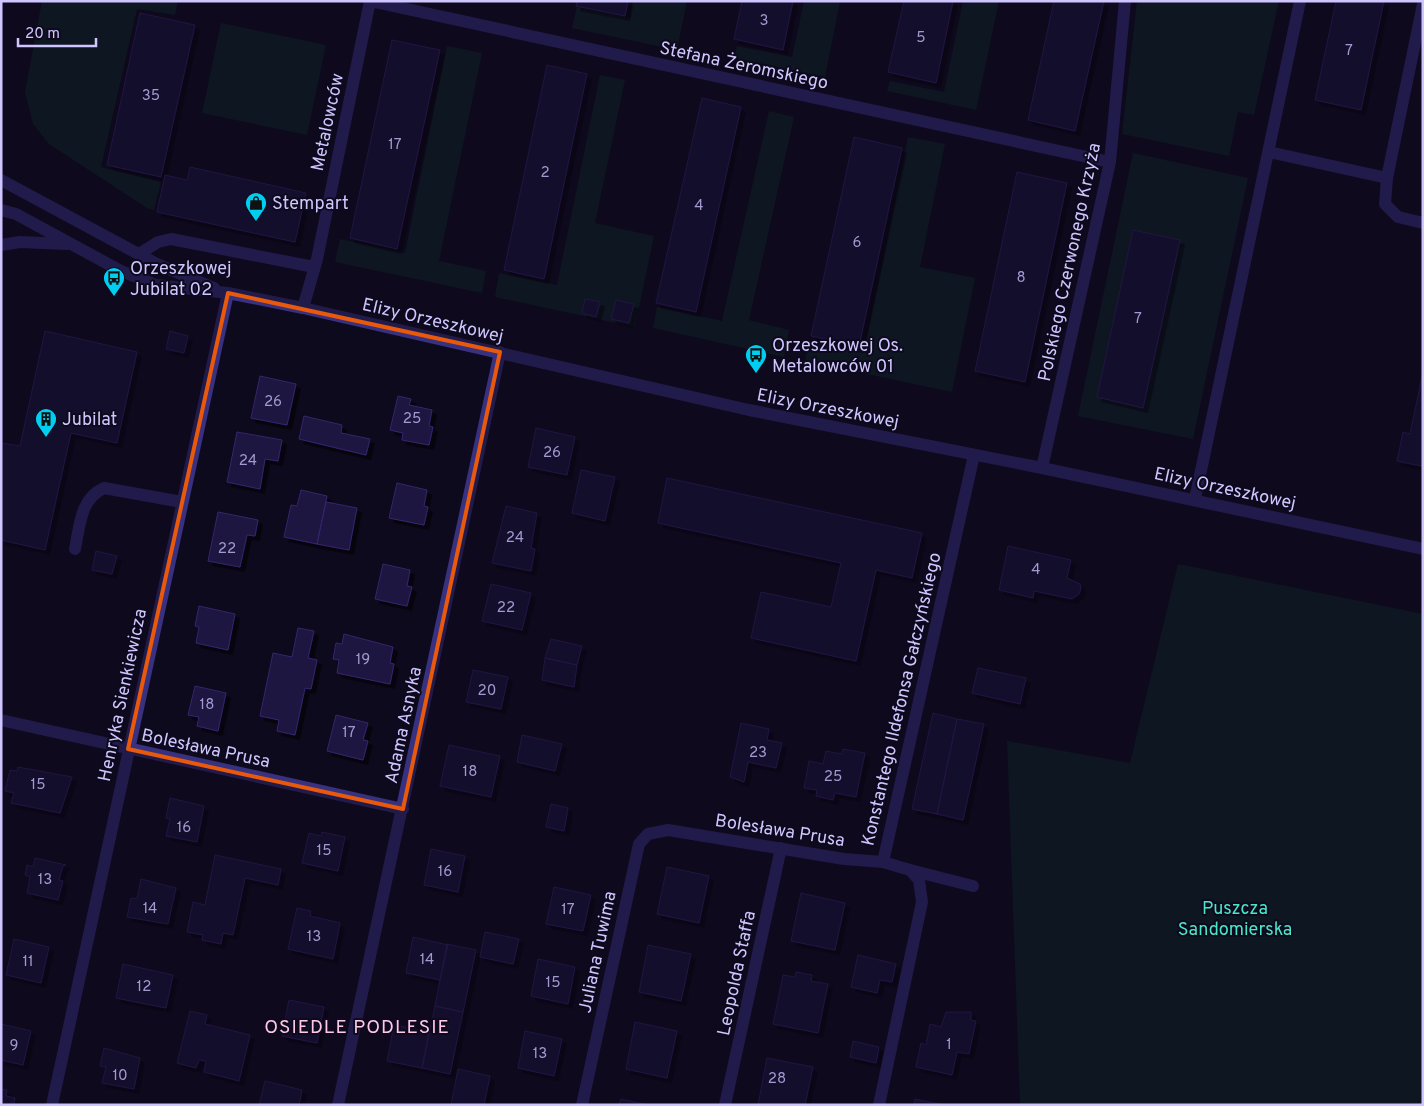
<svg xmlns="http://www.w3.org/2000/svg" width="1424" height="1106" viewBox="0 0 1424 1106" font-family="Overpass,sans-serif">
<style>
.green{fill:#0c2727}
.building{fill:#1f143f;stroke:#36256d;filter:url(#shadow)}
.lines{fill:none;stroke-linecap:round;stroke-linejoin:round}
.minor{stroke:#373180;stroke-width:12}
.marked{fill:none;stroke:#e8590c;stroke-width:4;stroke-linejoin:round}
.labels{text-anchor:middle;stroke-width:4;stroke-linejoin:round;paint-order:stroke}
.number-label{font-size:15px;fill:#a39acf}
.street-label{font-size:18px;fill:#cfc6ff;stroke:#0e0a1d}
.poi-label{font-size:18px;fill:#cfc6ff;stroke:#0e0a1d;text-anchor:start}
.park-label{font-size:18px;fill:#49e7c7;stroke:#0e0a1d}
.neighbourhood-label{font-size:19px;letter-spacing:1px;fill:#ffc8e8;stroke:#0e0a1d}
</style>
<defs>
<filter id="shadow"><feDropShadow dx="4.5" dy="4.5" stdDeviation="0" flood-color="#0009"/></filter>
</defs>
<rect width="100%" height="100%" fill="#0e0a1d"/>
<path class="green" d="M42 1H178L175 15 137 9 101 167 161 182 154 210 147 208 49 144 33 124 25 92Z
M633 1H687L677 50 572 28 577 7 630 18Z
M804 1H840L825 77 734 58 737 46 792 57Z
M963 1H999L976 110 887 91 890 81 944 92Z
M1137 1H1279L1254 115 1238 112 1229 156 1122 134Z
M221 23 326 45 307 135 202 113Z
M447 46 482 53 439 261 486 271 482 293 335 262 340 239 405 253Z
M600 75 625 80 595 223 654 236 635 327 495 297 499 273 557 285Z
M769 111 794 117 749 320 789 330 784 357 653 328 657 307 722 321Z
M908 137 945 144 920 267 975 278 952 392 805 361 809 342 864 353Z
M1133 153 1248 178 1193 439 1078 416Z
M1178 564 1423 614V1105H1020L1007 741 1130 763Z"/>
<path class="building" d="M577 1H628L625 16 576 6Z
M742 1H793L783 50 734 39Z
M904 1H953L936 83 888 72Z
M1054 1H1104L1075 131 1028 120Z
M1336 1H1384L1361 110 1315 100Z
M140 13 195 25 161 177 107 165Z
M392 40 440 50 397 249 350 238Z
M547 65 587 74 544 279 504 270Z
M702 98 741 107 696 312 656 303Z
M854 137 902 148 859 346 811 336Z
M190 167 306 193 295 242 157 212 165 175 187 180Z
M1017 172 1067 183 1025 382 975 371Z
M1133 230 1180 240 1143 408 1097 397Z
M585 299 600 302 596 317 582 313Z
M616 300 634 304 629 323 611 319Z
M45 331 137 352 117 443 71 433 45 550 1 540V443L20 446Z
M170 331 188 336 184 353 166 349Z
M1423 372V462L1421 466 1397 461 1403 432 1410 434Z
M260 376 296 384 287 425 251 418Z
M398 396 411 399 409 405 432 410 429 426 433 427 429 445 402 440 403 433 390 430Z
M304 416 342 425 341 433 370 439 366 455 299 439Z
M536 428 575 437 567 475 528 467Z
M237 432 282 440 278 461 265 459 260 489 227 482Z
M581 470 615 477 605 521 572 513Z
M667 478 922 533 912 578 876 570 856 661 751 638 761 592 831 607 841 563 658 523Z
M397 483 427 490 424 506 428 507 424 525 389 518Z
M301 490 327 496 317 544 284 537 291 505 297 506Z
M326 502 357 508 349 550 317 544Z
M506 506 537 513 531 548 535 549 531 571 492 563Z
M218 512 258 520 255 536 247 535 240 567 208 561Z
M1008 546 1071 560 1067 578 1080 584 1081 589 1079 594 1072 599 1034 591 1033 598 999 590Z
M96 551 117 556 112 574 92 570Z
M383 564 410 570 407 586 412 587 407 606 375 599Z
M491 584 531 593 522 630 482 621Z
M199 606 235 614 228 650 196 643 199 627 195 626Z
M298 628 314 631 308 658 317 660 311 689 305 688 295 735 277 731 279 720 260 716 273 653 292 657Z
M344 634 393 647 390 663 394 664 390 684 337 673 339 660 333 659 336 643 342 644Z
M551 639 582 646 577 665 545 658Z
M545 658 577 665 574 687 542 680Z
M978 668 1026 678 1020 704 972 693Z
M473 670 508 677 501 709 466 702Z
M195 686 226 693 218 731 197 726 199 717 188 715Z
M933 713 957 719 937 814 912 809Z
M336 715 368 723 363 740 368 741 363 760 327 751Z
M957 719 984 724 963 820 937 814Z
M741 723 769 729 767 740 782 743 776 768 748 762 744 782 730 777Z
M522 735 562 744 555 771 517 762Z
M449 745 500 756 491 797 440 786Z
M843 749 865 753 856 797 835 793 833 800 816 796 817 790 804 788 809 761 823 764 826 751 842 754Z
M18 767 72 777 60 813 11 803 14 793 5 791 10 770 17 771Z
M170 798 204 806 197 842 166 836 170 819 166 818Z
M551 804 568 808 564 831 546 827Z
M322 832 345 837 338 871 302 863 309 833 321 836Z
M431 849 465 856 458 892 424 885Z
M215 855 281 869 278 885 245 878 233 935 223 933 221 944 202 940 203 935 187 932 193 902 205 905Z
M35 858 66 865 63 866 59 880 63 881 58 900 27 893 30 877 25 875 27 865 33 867Z
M667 867 709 876 699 923 657 914Z
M141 879 176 888 168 924 127 917 131 898 137 899Z
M554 887 591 895 583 931 546 924Z
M801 893 845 903 835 950 791 941Z
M297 908 311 911 310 916 340 923 333 959 288 949Z
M485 932 519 939 513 964 480 957Z
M413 937 448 945 440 980 406 973Z
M14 939 49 947 41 983 6 975Z
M447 944 476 950 463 1012 435 1006Z
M648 945 691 954 681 1001 639 992Z
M858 955 896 964 892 982 880 980 877 993 851 987Z
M538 959 575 967 568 1004 531 996Z
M123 964 173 975 166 1008 116 998Z
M796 972 812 975 811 981 828 984 818 1033 773 1024 783 975 795 977Z
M289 1000 324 1007 317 1043 282 1036Z
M435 1006 463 1012 450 1074 422 1068Z
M190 1011 207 1015 205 1024 250 1035 239 1081 204 1072 206 1061 199 1060 196 1068 177 1063Z
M946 1012H971V1020L976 1021 969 1054 957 1052 952 1075 916 1067 921 1043 926 1045 930 1024 941 1027Z
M635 1022 677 1031 667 1078 626 1069Z
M1 1024 31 1031 23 1065 1 1060Z
M394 1025 429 1032 422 1068 387 1061Z
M525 1031 562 1039 554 1076 518 1068Z
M853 1041 879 1047 876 1063 850 1057Z
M104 1048 140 1058 134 1089 102 1083 106 1067 100 1066Z
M767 1058 813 1067 805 1105H758Z
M458 1069 490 1076 484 1105H451Z
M265 1081 302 1090 299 1105H259Z
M1 1089 7 1090 6 1096 15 1098 14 1105H1Z
M621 1099 648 1105H619Z
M915 1099 944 1105H914Z"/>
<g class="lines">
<path class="minor" d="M370 1 1110 162
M1423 4 1387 178 1385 204 1398 217 1423 223
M1269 152 1387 178
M1 180 157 264 214 288
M1 210 16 214 121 271 156 285 228 293 303 308 749 410 1042 468 1423 549
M1 245 20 242 67 244
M139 254 158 242 171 239 314 267
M303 308 317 259 370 1
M1042 468 1110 162 1125 1
M1195 499 1300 1
M75 549C80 525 80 499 104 488L182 502
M1 720 403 809
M883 862 974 455
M910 870 973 886
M52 1105 228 293
M338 1105 500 352
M582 1105 639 844 648 834 668 830 844 859 883 862 910 870 919 880 922 902 879 1105
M725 1105 781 848"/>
</g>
<path d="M0 0H1424V1106H0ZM228 293 500 352 403 809 128 749Z" fill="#0e0a1d" fill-opacity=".55" fill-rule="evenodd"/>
<path class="marked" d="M228 293 500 352 403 809 128 749Z"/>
<defs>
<g id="shop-pin" transform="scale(1.125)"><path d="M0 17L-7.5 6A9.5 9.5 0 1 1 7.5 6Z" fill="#00cef1" stroke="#0e0a1d"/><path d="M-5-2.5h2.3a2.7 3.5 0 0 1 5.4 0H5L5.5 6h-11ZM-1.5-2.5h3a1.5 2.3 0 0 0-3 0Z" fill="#111"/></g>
<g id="bus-pin" transform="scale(1.125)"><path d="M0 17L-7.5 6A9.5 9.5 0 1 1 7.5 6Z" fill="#00cef1" stroke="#0e0a1d"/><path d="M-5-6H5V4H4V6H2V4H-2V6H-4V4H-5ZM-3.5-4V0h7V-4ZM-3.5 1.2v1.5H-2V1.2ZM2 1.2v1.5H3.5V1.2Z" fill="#111"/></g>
<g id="building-pin" transform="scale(1.125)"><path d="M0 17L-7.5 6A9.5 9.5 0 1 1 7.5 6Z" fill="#00cef1" stroke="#0e0a1d"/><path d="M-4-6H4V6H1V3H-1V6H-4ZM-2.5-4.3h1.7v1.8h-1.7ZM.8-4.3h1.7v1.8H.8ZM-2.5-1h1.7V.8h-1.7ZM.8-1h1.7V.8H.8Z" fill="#111"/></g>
</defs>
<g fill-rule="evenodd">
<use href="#shop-pin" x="256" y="203"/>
<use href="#bus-pin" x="114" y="278"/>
<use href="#bus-pin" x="756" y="355"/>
<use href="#building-pin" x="46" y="419"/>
</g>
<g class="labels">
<g class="number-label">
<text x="764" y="25">3</text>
<text x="921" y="42">5</text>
<text x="1349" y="55">7</text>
<text x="151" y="100">35</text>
<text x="395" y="149">17</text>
<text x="545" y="177">2</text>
<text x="699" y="210">4</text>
<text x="857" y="247">6</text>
<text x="1021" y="282">8</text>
<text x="1138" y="323">7</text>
<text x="273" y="406">26</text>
<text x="412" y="423">25</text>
<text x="552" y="457">26</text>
<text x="248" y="465">24</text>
<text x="515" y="542">24</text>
<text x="227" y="553">22</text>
<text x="1036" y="574">4</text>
<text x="506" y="612">22</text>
<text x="363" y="664">19</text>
<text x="487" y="695">20</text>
<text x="207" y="709">18</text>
<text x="349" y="737">17</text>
<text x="758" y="757">23</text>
<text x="470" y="776">18</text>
<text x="833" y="781">25</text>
<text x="38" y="789">15</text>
<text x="184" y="832">16</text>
<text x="324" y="855">15</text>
<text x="445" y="876">16</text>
<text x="45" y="884">13</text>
<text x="150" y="913">14</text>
<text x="568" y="914">17</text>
<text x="314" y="941">13</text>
<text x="427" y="964">14</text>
<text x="28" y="966">11</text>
<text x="553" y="987">15</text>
<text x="144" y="991">12</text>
<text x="949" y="1049">1</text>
<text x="14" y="1050">9</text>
<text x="540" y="1058">13</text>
<text x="120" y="1080">10</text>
<text x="777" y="1083">28</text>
</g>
<g class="street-label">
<text transform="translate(744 65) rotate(12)" y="6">Stefana Żeromskiego</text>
<text transform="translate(327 122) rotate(-78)" y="6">Metalowców</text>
<text transform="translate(1069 262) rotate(-78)" y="6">Polskiego Czerwonego Krzyża</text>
<text transform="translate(433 320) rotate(13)" y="6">Elizy Orzeszkowej</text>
<text transform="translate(828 408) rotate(11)" y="6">Elizy Orzeszkowej</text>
<text transform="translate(1225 488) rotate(12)" y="6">Elizy Orzeszkowej</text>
<text transform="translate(122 695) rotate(-78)" y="6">Henryka Sienkiewicza</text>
<text transform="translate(901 699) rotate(-77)" y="6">Konstantego Ildefonsa Gałczyńskiego</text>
<text transform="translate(403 725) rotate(-78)" y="6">Adama Asnyka</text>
<text transform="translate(206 748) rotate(12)" y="6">Bolesława Prusa</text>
<text transform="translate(780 830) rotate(9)" y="6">Bolesława Prusa</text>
<text transform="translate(597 952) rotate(-78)" y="6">Juliana Tuwima</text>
<text transform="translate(736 973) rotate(-78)" y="6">Leopolda Staffa</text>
</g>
<g class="poi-label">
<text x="272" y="209">Stempart</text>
<text x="130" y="274">Orzeszkowej<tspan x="130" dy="21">Jubilat 02</tspan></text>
<text x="772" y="351">Orzeszkowej Os.<tspan x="772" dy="21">Metalowców 01</tspan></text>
<text x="62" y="425">Jubilat</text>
</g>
<g class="park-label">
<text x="1235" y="914">Puszcza<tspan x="1235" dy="21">Sandomierska</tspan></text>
</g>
<g class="neighbourhood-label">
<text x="357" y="1033">OSIEDLE PODLESIE</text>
</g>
</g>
<rect width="1424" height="1106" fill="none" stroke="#cfc6ff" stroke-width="5"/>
<path d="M18 38v8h78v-8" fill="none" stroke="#cfc6ff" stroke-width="2.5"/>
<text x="25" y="38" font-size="15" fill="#cfc6ff" stroke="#0e0a1d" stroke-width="4" paint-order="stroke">20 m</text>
</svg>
